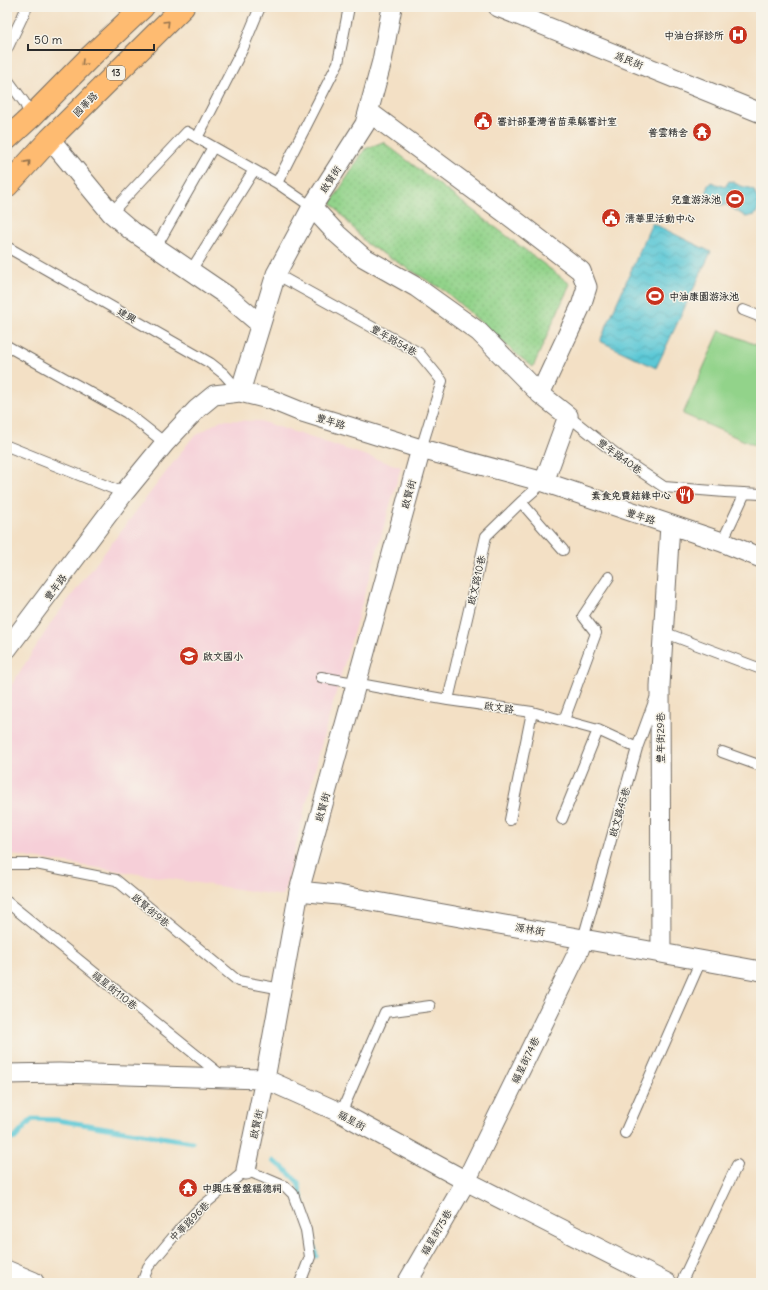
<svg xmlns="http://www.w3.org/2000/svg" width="768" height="1290" viewBox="0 0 768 1290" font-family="Delius,'LXGW WenKai TC',sans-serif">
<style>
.built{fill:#f6cfd8}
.green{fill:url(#green-dots);stroke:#5e7f5a}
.pitch{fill:#92d38a;stroke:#5e7f5a}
.water{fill:url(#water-waves);stroke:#447a80}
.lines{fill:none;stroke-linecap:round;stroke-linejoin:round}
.stream{stroke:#5cc8d6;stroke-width:5}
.service-casing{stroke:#716a61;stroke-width:12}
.minor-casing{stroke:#716a61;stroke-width:21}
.tertiary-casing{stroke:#716a61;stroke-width:24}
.primary-casing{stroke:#716a61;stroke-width:24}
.service{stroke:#fff;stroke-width:10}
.minor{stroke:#fff;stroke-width:19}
.tertiary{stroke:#fff;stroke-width:22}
.primary{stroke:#febb71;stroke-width:22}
.oneway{stroke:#94734e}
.labels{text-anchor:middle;stroke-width:3;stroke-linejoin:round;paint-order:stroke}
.shield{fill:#f7f3e8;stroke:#686764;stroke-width:1}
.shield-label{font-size:9px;font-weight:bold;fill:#2b2b2b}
.poi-label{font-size:10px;font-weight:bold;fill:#2b2b2b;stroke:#f7f3e8;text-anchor:start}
.street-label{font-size:10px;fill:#2b2b2b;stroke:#f7f3e8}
</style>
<defs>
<pattern id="green-dots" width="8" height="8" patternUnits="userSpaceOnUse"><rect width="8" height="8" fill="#92d38a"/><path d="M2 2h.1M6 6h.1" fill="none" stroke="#7eb577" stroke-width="1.8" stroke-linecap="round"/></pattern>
<pattern id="water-waves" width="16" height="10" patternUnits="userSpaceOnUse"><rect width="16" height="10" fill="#5cc8d6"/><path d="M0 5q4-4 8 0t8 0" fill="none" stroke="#4ca3ae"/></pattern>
</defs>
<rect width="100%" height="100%" fill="#f7f3e8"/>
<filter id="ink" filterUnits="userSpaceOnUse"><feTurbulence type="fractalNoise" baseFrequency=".025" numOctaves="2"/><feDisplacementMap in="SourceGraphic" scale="8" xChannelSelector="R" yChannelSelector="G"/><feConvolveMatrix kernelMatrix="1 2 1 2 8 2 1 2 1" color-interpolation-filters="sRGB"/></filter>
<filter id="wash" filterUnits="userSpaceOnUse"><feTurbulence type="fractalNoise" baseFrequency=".012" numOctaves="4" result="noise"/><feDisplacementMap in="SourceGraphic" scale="16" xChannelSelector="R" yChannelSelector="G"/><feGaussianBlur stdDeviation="0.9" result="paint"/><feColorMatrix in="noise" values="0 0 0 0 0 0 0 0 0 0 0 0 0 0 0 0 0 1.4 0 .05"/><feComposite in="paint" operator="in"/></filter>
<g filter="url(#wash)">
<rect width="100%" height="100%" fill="#f3e0c5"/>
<path class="built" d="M221 420 260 421 401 467 323 738 283 896 7 854V692L53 620 192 438Z"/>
<path class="green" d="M383 142 570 284 533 367 520 357 445 291 367 244 331 203 365 149Z"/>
<path class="pitch" d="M720 330 761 347V448L683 414Z"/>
<path class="water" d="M729 181C734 181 736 185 741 186 747 188 748 187 754 190 758 200 761 206 755 215L746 217 727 205C718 207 705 199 707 188 708 185 709 184 711 182L725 187Z
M652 223 711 252 656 368 600 341Z"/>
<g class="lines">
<path class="stream" d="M7 1140 15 1138 32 1119 57 1120 192 1142
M273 1161 284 1168 298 1182 308 1222
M312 1238 316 1256"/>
</g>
</g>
<g filter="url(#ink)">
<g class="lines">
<g class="service-casing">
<path id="service" d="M7 49 27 7
M7 79 24 102 31 117
M197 138 243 48 260 7
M277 183 338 63 349 7
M111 213 187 132 277 183 312 207
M7 247 210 363 224 374 240 392
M156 247 213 147
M190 272 254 170
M276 274 419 353 442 381 421 449
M743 310 761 317
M7 346 127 413 165 443
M568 416 621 458 664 487 725 492 761 494
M7 446 124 493
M521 502 563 550
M722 542 745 493
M663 632 761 669
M321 677 448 700 532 712 598 730 637 748
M448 700 486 536 521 502 544 482
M564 720 596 633 583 616 609 577
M722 752 761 766
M562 819 598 730
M510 820 532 712
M7 864H36L116 880 238 981 282 989
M7 902 222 1076
M583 939 637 748 655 699
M341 1113 385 1012 430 1006
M625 1133 701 960
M142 1283 148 1267 179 1230 199 1209 246 1170 286 1187 293 1194 306 1230 310 1257 300 1283
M681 1283 737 1165"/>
</g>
<g class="minor-casing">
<path id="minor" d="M498 7 761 113
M369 112 512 218 581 271 587 287 581 306 540 394
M50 139 111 213 132 231 226 295 260 324
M312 207 337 234 363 257 416 287 479 332 540 394 568 416 544 482
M240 392 276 274 312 207 365 124 382 61 392 7
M7 649 124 493 165 443 197 409 214 395 240 392 272 400 299 411 421 449 544 482 722 542 761 558
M299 891 338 895 761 971
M661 952 660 686 670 525
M7 1074 59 1073 265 1079 341 1113 466 1181 667 1283
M246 1170 265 1079 299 891 421 449
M407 1283 466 1181 579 950 583 939"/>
</g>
<g class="tertiary-casing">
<path id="tertiary" d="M7 1272 33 1283"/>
</g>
<g class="primary-casing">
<path id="primary" d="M7 139 31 117 91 56 143 7
M7 186 50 139 183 7"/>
</g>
<use href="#service" class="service"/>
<use href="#minor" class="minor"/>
<use href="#tertiary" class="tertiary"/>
<use href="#primary" class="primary"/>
</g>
<defs><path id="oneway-chevron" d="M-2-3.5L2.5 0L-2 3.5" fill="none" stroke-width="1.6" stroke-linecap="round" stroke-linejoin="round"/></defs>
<g class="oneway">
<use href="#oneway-chevron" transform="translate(167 23) rotate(-45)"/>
<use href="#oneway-chevron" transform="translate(84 63) rotate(135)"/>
<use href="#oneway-chevron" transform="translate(28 163) rotate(-48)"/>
</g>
</g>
<defs>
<g id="hospital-disc" transform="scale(1)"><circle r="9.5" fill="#c8321e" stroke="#f7f3e8"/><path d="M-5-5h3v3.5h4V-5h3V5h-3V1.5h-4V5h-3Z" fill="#fff"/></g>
<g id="civic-disc" transform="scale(1)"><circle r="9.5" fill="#c8321e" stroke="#f7f3e8"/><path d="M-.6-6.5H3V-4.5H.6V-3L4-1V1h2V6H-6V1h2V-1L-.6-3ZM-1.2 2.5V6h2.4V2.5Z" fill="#fff"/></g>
<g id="temple-disc" transform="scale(1)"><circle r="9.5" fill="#c8321e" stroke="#f7f3e8"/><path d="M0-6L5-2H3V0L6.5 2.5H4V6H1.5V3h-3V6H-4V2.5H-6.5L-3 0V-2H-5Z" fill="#fff"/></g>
<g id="stadium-disc" transform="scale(1)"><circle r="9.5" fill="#c8321e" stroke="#f7f3e8"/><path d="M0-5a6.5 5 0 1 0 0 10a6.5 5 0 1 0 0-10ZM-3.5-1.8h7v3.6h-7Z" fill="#fff"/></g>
<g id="restaurant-disc" transform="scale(1)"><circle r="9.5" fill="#c8321e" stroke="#f7f3e8"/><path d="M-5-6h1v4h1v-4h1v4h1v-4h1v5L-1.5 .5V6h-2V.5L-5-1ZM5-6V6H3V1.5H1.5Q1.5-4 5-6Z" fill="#fff"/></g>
<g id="school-disc" transform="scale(1)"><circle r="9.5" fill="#c8321e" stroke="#f7f3e8"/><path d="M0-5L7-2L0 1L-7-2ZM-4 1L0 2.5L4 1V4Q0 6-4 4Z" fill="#fff"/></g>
</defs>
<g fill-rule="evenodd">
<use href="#hospital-disc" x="738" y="35"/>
<use href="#civic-disc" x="483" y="121"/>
<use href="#temple-disc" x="702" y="132"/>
<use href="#stadium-disc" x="735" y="199"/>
<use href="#civic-disc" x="611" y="218"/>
<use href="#stadium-disc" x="655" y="296"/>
<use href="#restaurant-disc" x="685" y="495"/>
<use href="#school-disc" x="189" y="656"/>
<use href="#temple-disc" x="188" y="1188"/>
</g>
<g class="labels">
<rect class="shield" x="107" y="66" width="18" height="14" rx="3"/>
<g class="shield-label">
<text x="116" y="76">13</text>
</g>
<g class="poi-label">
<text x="724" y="39" text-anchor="end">中油台探診所</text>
<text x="497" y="125">審計部臺灣省苗栗縣審計室</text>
<text x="688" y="136" text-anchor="end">普雲精舍</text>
<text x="721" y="203" text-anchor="end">兒童游泳池</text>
<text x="625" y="222">清華里活動中心</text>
<text x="669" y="300">中油康園游泳池</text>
<text x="671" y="499" text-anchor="end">素食免費結緣中心</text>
<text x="203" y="660">啟文國小</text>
<text x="202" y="1192">中興庒營盤福德祠</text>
</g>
<g class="street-label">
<text transform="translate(629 60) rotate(22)" y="4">為民街</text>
<text transform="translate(85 104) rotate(-45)" y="4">國華路</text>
<text transform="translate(330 179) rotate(-57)" y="4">啟賢街</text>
<text transform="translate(127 315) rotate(30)" y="4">建興</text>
<text transform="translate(394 340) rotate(30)" y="4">豐年路54巷</text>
<text transform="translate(331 421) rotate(17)" y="4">豐年路</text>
<text transform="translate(620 456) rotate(36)" y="4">豐年路40巷</text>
<text transform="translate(408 494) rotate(-75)" y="4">啟賢街</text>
<text transform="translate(641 516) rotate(18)" y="4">豐年路</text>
<text transform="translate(476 580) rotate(-77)" y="4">啟文路10巷</text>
<text transform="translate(55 587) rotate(-53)" y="4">豐年路</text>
<text transform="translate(499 707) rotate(8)" y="4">啟文路</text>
<text transform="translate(660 738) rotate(-90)" y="4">豐年街29巷</text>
<text transform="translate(322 807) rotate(-74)" y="4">啟賢街</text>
<text transform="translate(619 812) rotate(-74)" y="4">啟文路45巷</text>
<text transform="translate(151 910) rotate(40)" y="4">啟賢街9巷</text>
<text transform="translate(530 929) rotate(10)" y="4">源林街</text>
<text transform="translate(115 990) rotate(39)" y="4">福星街110巷</text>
<text transform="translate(525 1060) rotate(-64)" y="4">福星街74巷</text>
<text transform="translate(352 1120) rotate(28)" y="4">福星街</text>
<text transform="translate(256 1124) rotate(-78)" y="4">啟賢街</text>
<text transform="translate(189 1221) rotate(-45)" y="4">中華路96巷</text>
<text transform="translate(436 1232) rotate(-60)" y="4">福星街75巷</text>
</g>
</g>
<rect width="768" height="1290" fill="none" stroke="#f7f3e8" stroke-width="24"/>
<path d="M28 44v6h126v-6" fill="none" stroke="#2b2b2b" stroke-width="2"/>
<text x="34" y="44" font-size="12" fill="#2b2b2b" stroke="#f7f3e8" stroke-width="3" paint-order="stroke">50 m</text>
</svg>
